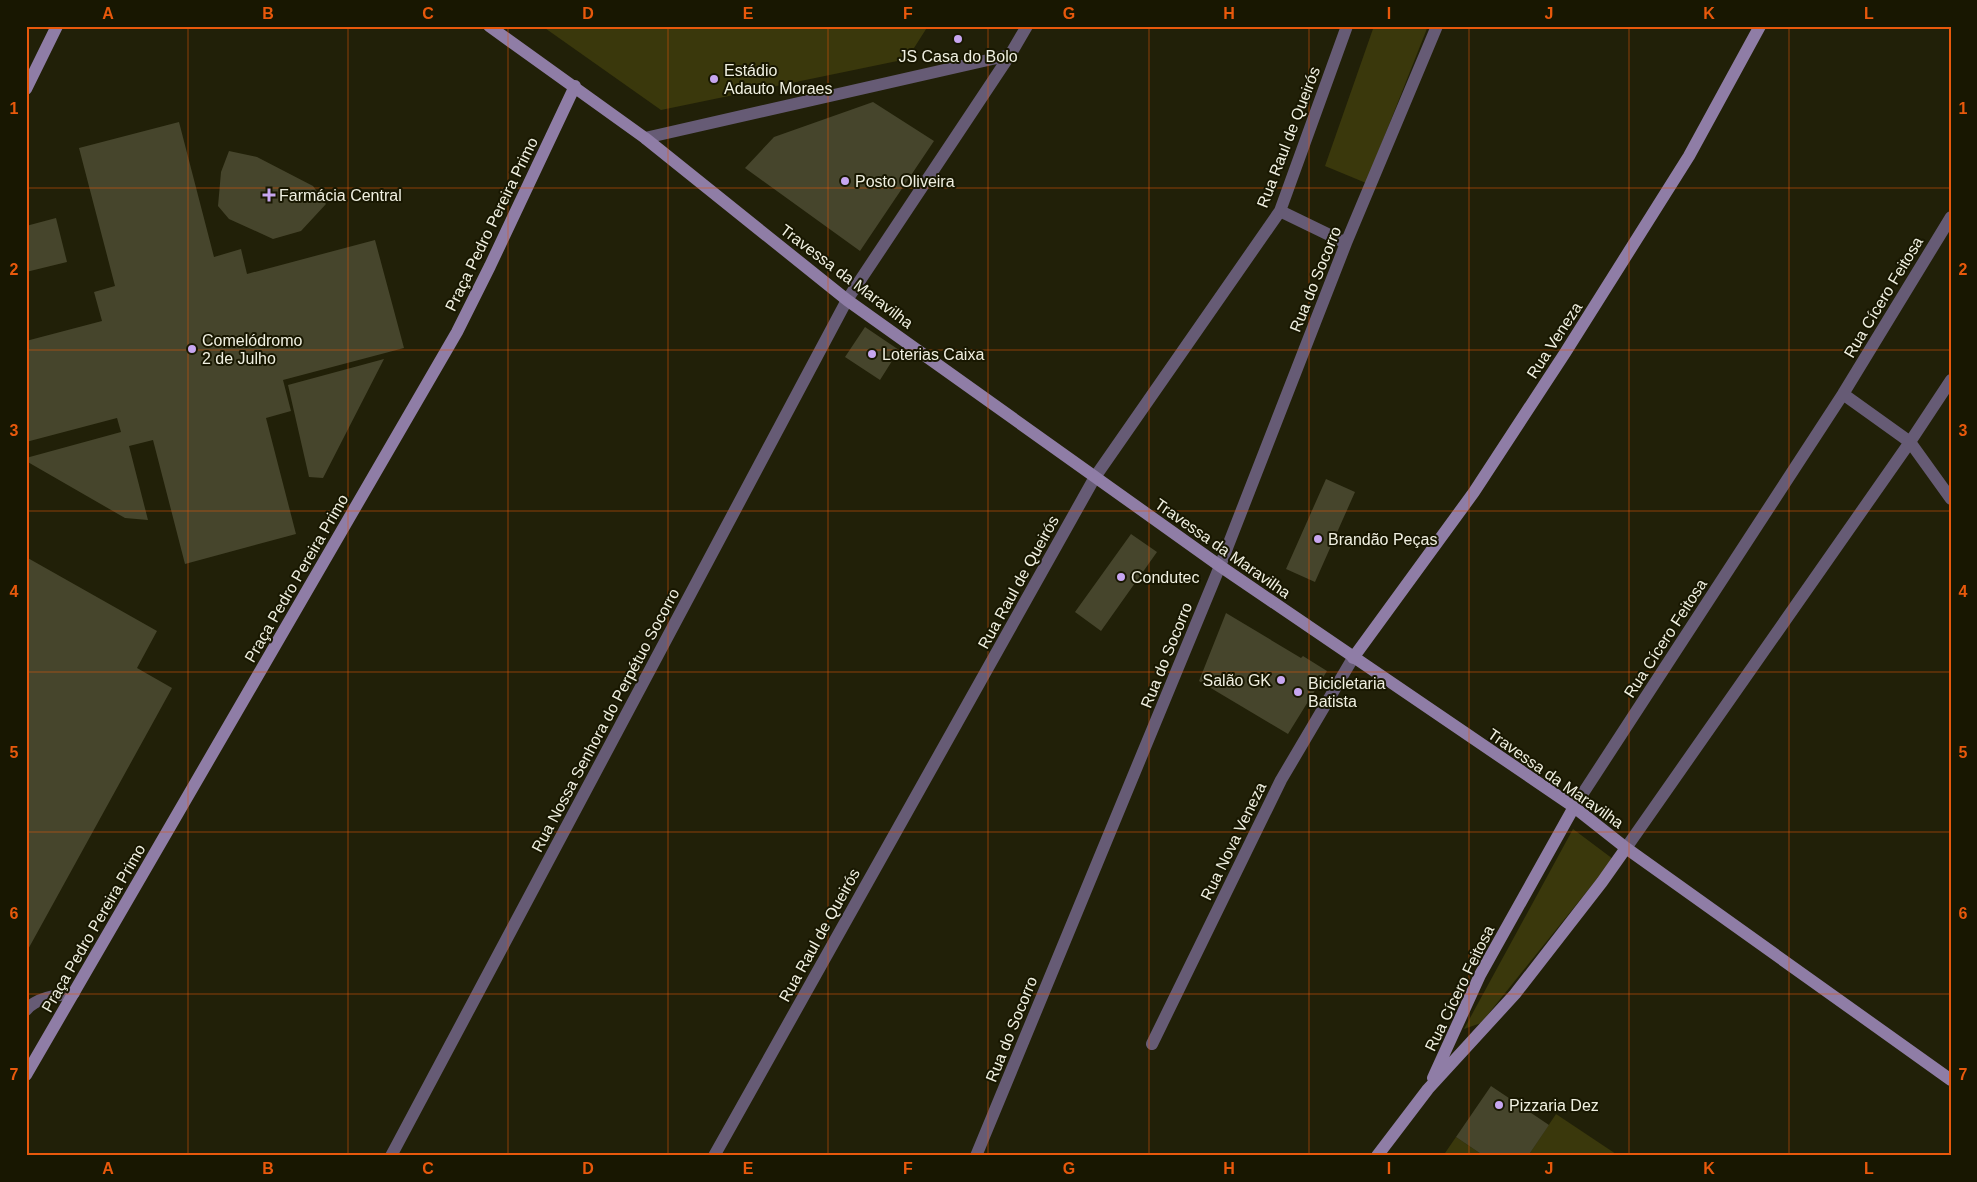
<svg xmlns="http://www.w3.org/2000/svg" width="1977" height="1182" viewBox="0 0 1977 1182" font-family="Helvetica,sans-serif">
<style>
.green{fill:#3a380c}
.building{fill:#46452c}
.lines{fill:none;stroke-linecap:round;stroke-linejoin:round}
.lane{stroke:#665b75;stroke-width:12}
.street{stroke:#665b75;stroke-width:12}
.secondary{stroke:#8f7da6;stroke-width:12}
.grid{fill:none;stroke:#e8590c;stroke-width:1;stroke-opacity:0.55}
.poi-dot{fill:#c7a6f0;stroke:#181701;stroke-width:2}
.labels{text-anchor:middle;stroke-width:4;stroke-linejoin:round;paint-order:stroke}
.poi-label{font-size:16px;fill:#f0f0e1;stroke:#181701;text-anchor:start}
.street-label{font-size:16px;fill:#f0f0e1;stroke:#181701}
.neatline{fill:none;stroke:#e8590c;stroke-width:2}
.grid-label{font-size:16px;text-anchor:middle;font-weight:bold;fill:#e8590c}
</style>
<rect width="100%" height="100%" fill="#212008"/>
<path class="green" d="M542 26H928L907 59 661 110Z
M1374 26H1428L1366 183 1325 166Z
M1573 829 1613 859 1481 1023 1464 1029Z
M1556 1114 1619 1156H1528Z
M1456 1137 1484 1156H1443Z"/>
<path class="building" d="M873 102 934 141 860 251 745 168 774 137Z
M179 122 214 257 241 249 247 274 375 240 404 348 283 380 291 411 266 418 296 534 185 564 153 440 129 446 148 520 125 518 26 461V458L121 432 117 418 26 442V341L102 321 94 292 115 286 79 148Z
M229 151 257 157 313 186 326 204 301 231 273 239 229 219 218 206 221 172Z
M56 218 67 262 26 272V226Z
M865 327 899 350 880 380 845 357Z
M384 359 323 478 309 477 288 385Z
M1326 479 1355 492 1315 582 1286 569Z
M1131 534 1157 552 1101 631 1075 612Z
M26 557 157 631 137 668 172 688 26 953Z
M1226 613 1301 658 1303 656 1327 671 1288 734 1199 681Z
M1491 1086 1549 1125 1528 1156H1484L1456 1137Z"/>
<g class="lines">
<path class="lane" d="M645 138 1010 55
M26 1010C37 997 58 995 74 993"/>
<path class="street" d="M1280 211 1346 243
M1843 394 1910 442 1951 499
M1574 807 1843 394 1951 217
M1626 848 1910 442 1951 380
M1152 1044 1281 780 1353 658
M391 1156 847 300 1010 55 1027 26
M714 1156 1095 477 1280 211 1347 26
M976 1156 1220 566 1346 243 1437 26"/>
<path class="secondary" d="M489 26 645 138 847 300 1220 566 1574 807 1626 848 1951 1080
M26 89 57 26
M1353 658 1474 492 1565 353 1689 156 1760 26
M26 1075 457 332 490 266 575 86
M1433 1078 1480 975 1574 807
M1377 1156 1428 1089 1515 994 1602 882 1626 848"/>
</g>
<path class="grid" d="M188 26V1156M348 26V1156M508 26V1156M668 26V1156M828 26V1156M988 26V1156M1149 26V1156M1309 26V1156M1469 26V1156M1629 26V1156M1789 26V1156M26 188H1951M26 350H1951M26 511H1951M26 672H1951M26 832H1951M26 994H1951"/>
<g class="poi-dot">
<circle cx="958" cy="39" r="5"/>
<circle cx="714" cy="79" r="5"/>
<circle cx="845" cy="181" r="5"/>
<path d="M266.5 187.5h5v5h5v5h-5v5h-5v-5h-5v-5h5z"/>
<circle cx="192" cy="349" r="5"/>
<circle cx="872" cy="354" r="5"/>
<circle cx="1318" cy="539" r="5"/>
<circle cx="1121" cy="577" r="5"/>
<circle cx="1281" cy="680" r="5"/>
<circle cx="1298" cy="692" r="5"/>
<circle cx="1499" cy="1105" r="5"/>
</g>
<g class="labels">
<g class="poi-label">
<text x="958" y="62" text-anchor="middle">JS Casa do Bolo</text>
<text x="724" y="76">Estádio<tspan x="724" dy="18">Adauto Moraes</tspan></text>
<text x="855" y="187">Posto Oliveira</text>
<text x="279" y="201">Farmácia Central</text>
<text x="202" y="346">Comelódromo<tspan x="202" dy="18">2 de Julho</tspan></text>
<text x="882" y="360">Loterias Caixa</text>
<text x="1328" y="545">Brandão Peças</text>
<text x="1131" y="583">Condutec</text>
<text x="1271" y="686" text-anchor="end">Salão GK</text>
<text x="1308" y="689">Bicicletaria<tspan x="1308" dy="18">Batista</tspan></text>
<text x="1509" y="1111">Pizzaria Dez</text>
</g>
<g class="street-label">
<text transform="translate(1288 137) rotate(-69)" y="6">Rua Raul de Queirós</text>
<text transform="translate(491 224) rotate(-64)" y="6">Praça Pedro Pereira Primo</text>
<text transform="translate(847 276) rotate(37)" y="6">Travessa da Maravilha</text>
<text transform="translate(1315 279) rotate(-68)" y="6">Rua do Socorro</text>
<text transform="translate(1883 297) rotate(-59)" y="6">Rua Cícero Feitosa</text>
<text transform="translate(1554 340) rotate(-57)" y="6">Rua Veneza</text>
<text transform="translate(1223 548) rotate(35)" y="6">Travessa da Maravilha</text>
<text transform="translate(296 578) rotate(-60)" y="6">Praça Pedro Pereira Primo</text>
<text transform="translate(1018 582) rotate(-61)" y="6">Rua Raul de Queirós</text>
<text transform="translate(1665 638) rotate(-57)" y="6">Rua Cícero Feitosa</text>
<text transform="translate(1166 655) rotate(-68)" y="6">Rua do Socorro</text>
<text transform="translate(605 720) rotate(-62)" y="6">Rua Nossa Senhora do Perpétuo Socorro</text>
<text transform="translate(1556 778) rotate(35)" y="6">Travessa da Maravilha</text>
<text transform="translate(1233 841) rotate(-64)" y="6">Rua Nova Veneza</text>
<text transform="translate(93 928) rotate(-60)" y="6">Praça Pedro Pereira Primo</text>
<text transform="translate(819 935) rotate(-61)" y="6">Rua Raul de Queirós</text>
<text transform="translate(1459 988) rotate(-64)" y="6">Rua Cícero Feitosa</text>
<text transform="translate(1011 1029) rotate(-68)" y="6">Rua do Socorro</text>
</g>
</g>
<rect width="1977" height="1182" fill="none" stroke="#181701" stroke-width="55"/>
<rect x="28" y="28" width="1922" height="1126" class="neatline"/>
<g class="grid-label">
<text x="108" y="19">A</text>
<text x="268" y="19">B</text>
<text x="428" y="19">C</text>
<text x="588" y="19">D</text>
<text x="748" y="19">E</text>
<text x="908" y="19">F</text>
<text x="1069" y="19">G</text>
<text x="1229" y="19">H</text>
<text x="1389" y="19">I</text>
<text x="1549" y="19">J</text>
<text x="1709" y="19">K</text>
<text x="1869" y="19">L</text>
<text x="14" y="114">1</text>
<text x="1963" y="114">1</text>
<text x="14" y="275">2</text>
<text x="1963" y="275">2</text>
<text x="14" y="436">3</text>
<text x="1963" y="436">3</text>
<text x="14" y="597">4</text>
<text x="1963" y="597">4</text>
<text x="14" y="758">5</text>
<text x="1963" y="758">5</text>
<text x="14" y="919">6</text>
<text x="1963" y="919">6</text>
<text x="14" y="1080">7</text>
<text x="1963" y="1080">7</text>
<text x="108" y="1174">A</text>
<text x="268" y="1174">B</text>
<text x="428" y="1174">C</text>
<text x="588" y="1174">D</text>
<text x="748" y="1174">E</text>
<text x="908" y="1174">F</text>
<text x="1069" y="1174">G</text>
<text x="1229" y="1174">H</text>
<text x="1389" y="1174">I</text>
<text x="1549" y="1174">J</text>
<text x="1709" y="1174">K</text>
<text x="1869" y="1174">L</text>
</g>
</svg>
